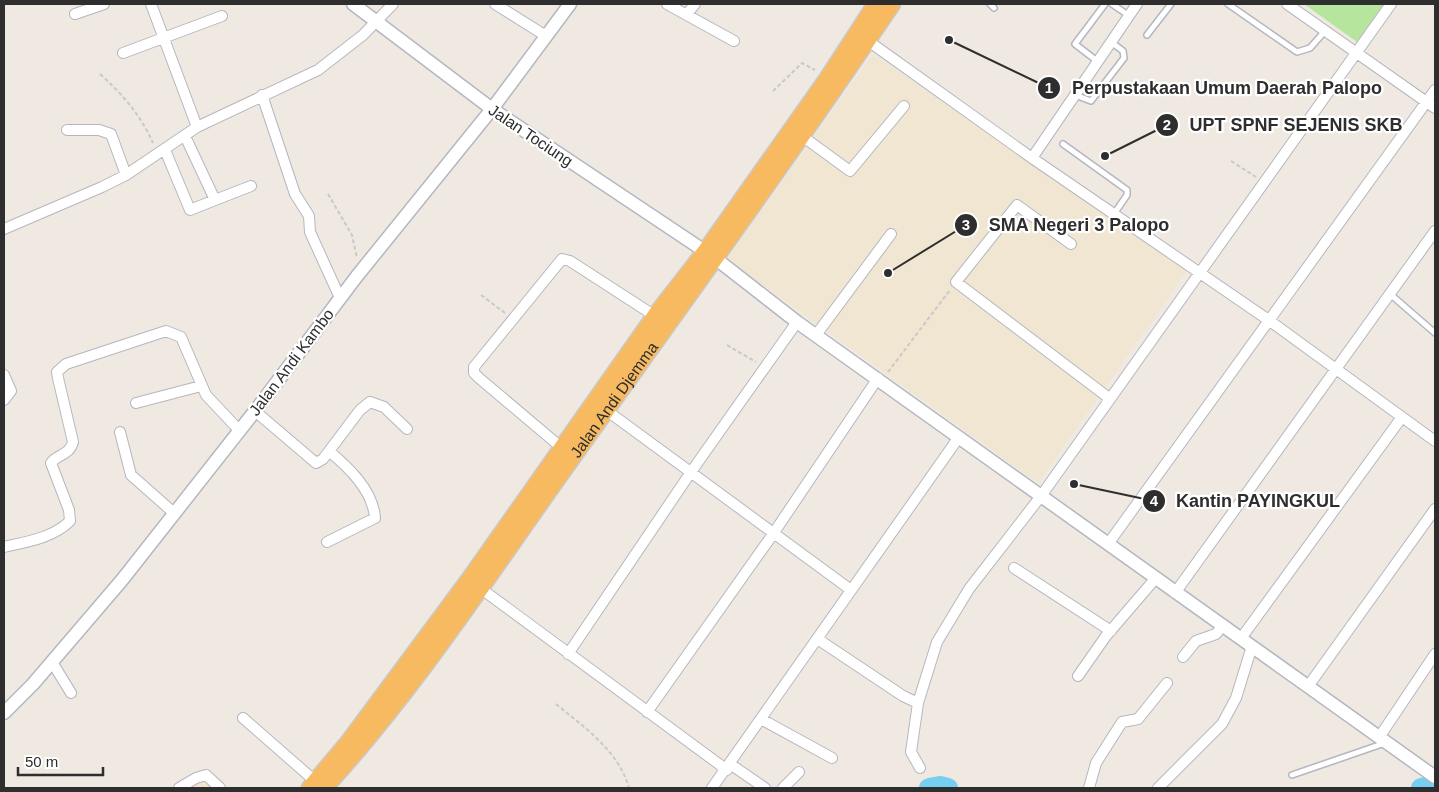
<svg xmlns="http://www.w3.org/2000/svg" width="1439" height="792" viewBox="0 0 1439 792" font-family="Helvetica,sans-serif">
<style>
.education{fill:#f0e6d1}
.green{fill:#b6e59e}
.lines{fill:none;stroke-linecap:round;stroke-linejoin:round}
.river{stroke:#75cff0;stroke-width:20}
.service-casing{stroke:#b4b7c1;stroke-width:8}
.minor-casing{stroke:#b4b7c1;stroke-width:12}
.tertiary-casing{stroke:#b4b7c1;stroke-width:15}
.trunk-casing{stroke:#c9c9c9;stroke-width:19}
.path{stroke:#c9c9c9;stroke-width:2;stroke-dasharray:4 2.5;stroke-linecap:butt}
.service{stroke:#fff;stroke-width:5}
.minor{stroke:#fff;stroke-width:10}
.tertiary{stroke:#fff;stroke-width:12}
.trunk{stroke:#f8ba60;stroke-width:16}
.labels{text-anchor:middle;stroke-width:4.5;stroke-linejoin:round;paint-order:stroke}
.street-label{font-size:16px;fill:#2e2e2e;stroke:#fff}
.leader{fill:none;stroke:#2e2e2e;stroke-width:2}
.callout-dot{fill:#2e2e2e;stroke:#fff;stroke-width:2}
.mark-label{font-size:15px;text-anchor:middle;font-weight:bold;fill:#fff}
.callout-label{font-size:18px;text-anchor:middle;font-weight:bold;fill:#2e2e2e;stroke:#fff;stroke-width:4.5;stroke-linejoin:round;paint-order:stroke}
</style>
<rect width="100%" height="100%" fill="#efe9e1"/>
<path class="education" d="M873 54 1188 269 1038 483 727 259Z
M206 775 218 788H190Z"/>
<path class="green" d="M1304 4H1384L1357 42Z"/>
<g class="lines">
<path class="river" d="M929 788 940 786 948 788
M1421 788 1435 785"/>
<g class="service-casing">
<path id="service" d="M990 4 994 8
M1112 4 1128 15
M1228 4 1297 52 1310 48 1325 31
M1147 35 1171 4
M1097 61 1075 44 1105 4
M1075 95 1091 101 1124 58 1123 51 1111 42
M1063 144 1127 190V195L1114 214
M1390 294 1435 333
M1292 775 1385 743"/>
</g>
<g class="minor-casing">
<path id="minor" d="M151 4 197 127
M495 4 546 36
M667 4 734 41
M1287 4 1435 108
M75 14 104 4
M687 14 695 4
M864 38 1032 158 1270 321 1435 441
M123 53 222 16
M262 95 295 194 309 216 310 232 340 298
M67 130H99L111 134 126 175
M185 136 215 200 251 186
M802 136 850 171 904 106
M165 150 190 210 215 200
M1032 158 1137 4
M4 229 102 187 126 175 197 127 318 70 363 35 393 4
M1071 244 1017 205 956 282 1109 398
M816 335 891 234
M4 375 11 391 4 400
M136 403 201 386
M606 410 851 590
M255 411 316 463 323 459 360 410 370 402 384 407 407 429
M120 432 131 475 174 513
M562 448 479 378 474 373V367L562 259 570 261 655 316
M327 542 375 518C373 490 348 467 329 451
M1108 544 1435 90
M4 547C26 542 53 538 70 521L69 510 51 463C57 454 69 456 73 442L58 378 57 372 66 364 166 331 181 337 206 395 239 430
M1014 568 1111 631
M476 585 727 770
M1175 593 1435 231
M1242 637 1402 417
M819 640 903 696 918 703 911 752 920 768
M568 654 691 472 797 322
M1183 657 1196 641 1216 634 1223 625
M52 662 71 693
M1078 676 1106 636 1155 579
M1309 685 1435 509
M918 703 937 642 969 589 1041 496 1391 4
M647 712 773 534 878 378
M243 718 315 781
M761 719 832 758
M1380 736 1435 654
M730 764 765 788
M179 788 196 778 206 775 220 788
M712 788 959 437
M783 788 799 772
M1089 788 1096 763 1122 722 1138 719 1167 683
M1158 788 1222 724 1236 698 1252 646"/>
</g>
<g class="tertiary-casing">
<path id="tertiary" d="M353 4 492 109 715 258 797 322 1435 777
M4 713 33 684 122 580 255 411 357 276 492 109 570 4"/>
</g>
<g class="trunk-casing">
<g id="trunk">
<path d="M310 788 348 743 469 580 655 316 705 252 828 78 876 4"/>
<path id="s1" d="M324 788C415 689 489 574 567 465 676 312 787 160 892 4"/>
</g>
</g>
<path class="path" d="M100 74C123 95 140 114 153 143
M773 91 802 63 815 70
M1231 161 1256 177
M328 194 352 235 357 258
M481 295 505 313
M727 345 756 362
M888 372 950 290
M556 704C585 728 618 750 629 788"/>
<use href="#service" class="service"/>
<use href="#minor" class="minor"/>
<use href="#tertiary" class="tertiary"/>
<use href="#trunk" class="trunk"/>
</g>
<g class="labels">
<g class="street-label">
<text transform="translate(531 135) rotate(34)" y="6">Jalan Tociung</text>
<text transform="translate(291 362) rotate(-53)" y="6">Jalan Andi Kambo</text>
<text dy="6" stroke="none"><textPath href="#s1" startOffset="485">Jalan Andi Djemma</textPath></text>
</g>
</g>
<path class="leader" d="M949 40L1049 88M1105 156L1167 125M888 273L966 225M1074 484L1154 501"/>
<g class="callout-dot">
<circle cx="949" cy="40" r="5"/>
<circle cx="1105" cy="156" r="5"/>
<circle cx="888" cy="273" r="5"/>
<circle cx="1074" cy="484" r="5"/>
<circle cx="1049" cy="88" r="12"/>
<circle cx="1167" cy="125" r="12"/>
<circle cx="966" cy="225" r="12"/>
<circle cx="1154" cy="501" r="12"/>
</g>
<g class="mark-label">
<text x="1049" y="93">1</text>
<text x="1167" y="130">2</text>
<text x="966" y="230">3</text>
<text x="1154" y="506">4</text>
</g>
<g class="callout-label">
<text x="1227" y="94">Perpustakaan Umum Daerah Palopo</text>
<text x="1296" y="131">UPT SPNF SEJENIS SKB</text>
<text x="1079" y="231">SMA Negeri 3 Palopo</text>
<text x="1258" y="507">Kantin PAYINGKUL</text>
</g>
<rect width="1439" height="792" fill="none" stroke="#2e2e2e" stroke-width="10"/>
<path d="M18 767v8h85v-8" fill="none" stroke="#2e2e2e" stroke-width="2.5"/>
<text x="25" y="767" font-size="15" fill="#2e2e2e" stroke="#ffffff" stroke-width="4" paint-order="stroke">50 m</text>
</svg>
